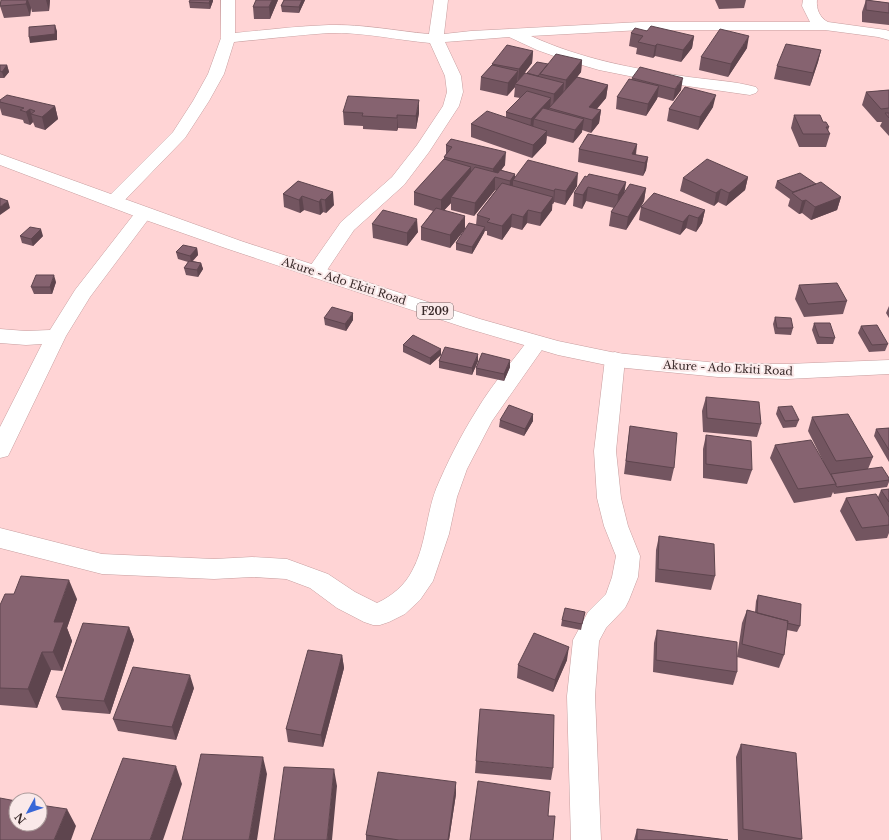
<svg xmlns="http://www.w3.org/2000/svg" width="889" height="840" viewBox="0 0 889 840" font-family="'Libre Baskerville',serif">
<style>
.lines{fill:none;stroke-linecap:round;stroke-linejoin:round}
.minor-casing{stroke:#c79e9f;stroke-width:1}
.major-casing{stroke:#c79e9f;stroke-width:1}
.minor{fill:#fff;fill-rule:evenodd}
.major{fill:#fff;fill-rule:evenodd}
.wall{fill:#735560}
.shaded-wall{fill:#5e454e}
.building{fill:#866370;stroke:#5e454e}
.labels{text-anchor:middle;stroke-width:4;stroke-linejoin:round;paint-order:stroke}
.shield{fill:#fae9e9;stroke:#726363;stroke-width:1}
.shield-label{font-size:10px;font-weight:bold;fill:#382929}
.street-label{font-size:11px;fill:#382929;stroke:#fae9e9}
</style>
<rect width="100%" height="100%" fill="#ffd4d5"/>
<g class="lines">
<g class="minor-casing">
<path id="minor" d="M221 0H235V33C266 30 298 26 329 25 363 24 396 31 429 34L434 0H448L444 34 471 31 641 22H810L802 6 803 0H817C816 9 820 18 828 22L886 30 889 31V40L878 37 825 30H641L531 36C581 59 635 69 689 77 711 80 734 81 756 87L758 90 756 93 750 95 659 82 599 70 565 60 537 50 509 37 445 42 461 76 463 92 459 106 429 152 404 185 354 230 323 276 316 278 309 276 306 272 341 222 392 177 417 145 443 106 447 92 445 76 430 43C397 40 363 32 329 33 298 35 266 39 234 42L224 74 209 101 185 138 120 205 114 206 108 205 105 201 108 197 173 132 193 101 208 74 221 38Z
M144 208 150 209 153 213 90 297 66 336 11 450 8 456 0 458V427L42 344 26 345 0 343V329L26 331 50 330 75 290 138 209Z
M536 337 543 339 546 344 492 421 467 469 457 497 449 534 433 581 420 600 405 614 389 622 380 625H373L364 622 337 608 310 588 286 579 252 577 214 579 102 574 0 548V528L102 554 214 559 252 557 287 559 328 574 355 592 377 603C392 596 405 585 412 571 426 546 426 515 436 489 447 463 460 437 475 413 490 387 511 363 529 339Z
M615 352 622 354 625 359 616 451 621 498 628 526 640 556 638 577 629 600 625 608 606 628 599 641 595 696 601 840H571L567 696 573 640 588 612 606 594 612 577 616 556 604 526 597 498 594 451 605 359 608 354Z"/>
</g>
<g class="major-casing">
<path id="major" d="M0 154 241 241 480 319 558 341 616 353 718 363 787 364 889 360V374L787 379 718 377 616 367 558 355 466 328 228 249 137 217 0 165Z"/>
</g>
<use href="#minor" class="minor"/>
<use href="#major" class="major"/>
</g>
<path class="wall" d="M1 0H50L49 11 32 12 31 8 30 16 4 18 0 6Z
M278 0 270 19H254L253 7Z
M284 0H305L299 13 282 12 281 6Z
M715 0H746L744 8 719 9Z
M866 0 889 3V25L862 22V12Z
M213 1 210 9 190 8 189 2Z
M647 31 694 36 692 48 681 62 655 56 653 58 636 54 637 48 629 46 631 33Z
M747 48 728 77 699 70 701 57Z
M821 50 818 62 810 86 774 79 777 66Z
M533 51 532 63 522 76 527 73 548 64 582 60 581 72 577 77 608 85 606 98 597 109 601 110 599 123 591 133 582 130V132L573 143 547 136 546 143 532 158 471 137V124L506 117V112L520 98 514 97 515 87 507 96 480 90 481 77 492 65V64Z
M0 65H7L9 72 4 78H0Z
M632 78 681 90 673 101 658 97 646 116 616 109 617 97 631 80Z
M889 90V136L880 126 882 122H877L862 105 866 92Z
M0 100 55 106 58 119 45 130 35 127 33 122 30 125 24 123 23 120 2 115 0 108Z
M713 107 698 130 667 121 669 109Z
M343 112 419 113 416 129 398 128 397 131 363 129V126L344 125Z
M794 115 823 122 829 127 828 131 830 134 826 147H799L791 128Z
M451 139 505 165 501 170 515 174V178L577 186 565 205 554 202 553 204H552V210L540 226 527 223 522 230 511 227 502 240 487 235V231H485L484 233 472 254 456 250V243L476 225 477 215 496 190H495L474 216 451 210V203L444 210 465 229 450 248 421 240V227L433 211 414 205V192L444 160V157L446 154V145Z
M637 144 636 155 648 157 646 170 643 176 578 162 579 149Z
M587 177 626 182 624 192 646 188 644 201 641 207 705 210 702 223 696 232 686 228 680 235 639 220 641 207 626 230 609 226 611 212 614 208 586 201 582 209 573 206 574 193Z
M748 177 745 190 726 206 718 202 714 206 680 191 683 178Z
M298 181 334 205 326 213 323 212 320 215 304 210 300 213 284 207 283 194Z
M777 181 816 184 841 197 837 210 811 220 802 213 799 214 788 206 790 199 775 188Z
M372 224 418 232 407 246 373 238Z
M20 236H43L33 246 22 243Z
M197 248 198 255 193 261 201 263 203 269 198 277 186 275 184 268 188 262 178 259 176 252Z
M56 282 52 294H34L31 287Z
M799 285 847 301 843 314 804 317 795 299Z
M889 306V318L886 313Z
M775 317 793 328 791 335 775 334 773 324Z
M324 318 353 320 346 331 325 325Z
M814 323 835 338 833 344H817L812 330Z
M861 326 888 344 885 351 869 352 858 333Z
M403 345 441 349V355L430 365 403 352Z
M439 361H478L472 375 439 368Z
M510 367 504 381 476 375V368Z
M706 397 761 424 757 437 703 432 702 411Z
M778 407 799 420 796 427 783 428 776 414Z
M533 414V421L524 436 499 427 500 420Z
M812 417 873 457 868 469 889 478V482L887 487 834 494 833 492 831 497 794 503 770 458 775 445 823 461 808 431Z
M630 426 674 468 671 481 624 474Z
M889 428V462L874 436 876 429Z
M706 435 752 470 747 484 703 478V449Z
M889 489V533L887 538 856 541 840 511 846 498 878 497 881 490Z
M659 536 715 576 711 590 655 582 656 550Z
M758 595 800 626 797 632 787 630 784 655 779 668 737 657 742 623 747 610 755 612 756 601Z
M77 599 67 628 72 641 62 671 51 670 37 708 0 705V605Z
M585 612 581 630 561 626 562 620Z
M129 627 134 640 110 714 62 710 56 697Z
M657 630 737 672 733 685 653 672 654 643Z
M342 655 344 668 323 747 288 742 286 729Z
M567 660 553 692 517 678 518 665Z
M194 688 176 740 118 731 113 719Z
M741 744 802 839 801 840H738L736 757Z
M476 761 553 768 551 780 475 773Z
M456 794 449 840H366V835Z
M637 829 728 840H634Z"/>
<path class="shaded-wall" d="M27 0H30H28L31 8 30 16 26 4Z
M46 0H50L49 11Z
M210 0H213V1L210 9 209 3Z
M272 0H278L270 19 269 7Z
M302 0H305L299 13V7Z
M55 25 57 31V40L30 43 29 37Z
M694 36 692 48 681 62 683 50Z
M749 36 747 48 728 77 731 64Z
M657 44 655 56 653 58 655 46Z
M821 50 818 62 810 86 813 73Z
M533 51 532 63 518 82 519 69Z
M582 60 581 72 565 93 566 80Z
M7 65 9 72 4 78 2 72Z
M518 71 517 83 515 84V87L507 96 508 83Z
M683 78 681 90 673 101 675 89Z
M564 83 563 95 553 107 554 94Z
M608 85 606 98 588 119 589 107Z
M659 86 657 99 646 116 648 104Z
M716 95 713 107 698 130 700 117Z
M551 98 550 108H549L548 113 534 119 533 130 530 132 531 119Z
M419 100V113L416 129V116Z
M55 106 58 119 45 130 42 117Z
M30 109 33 122 30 125 26 112Z
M601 110 599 123 591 133 592 120Z
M397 115 398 128 397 131Z
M584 119 582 132 573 143 575 130Z
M547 131 546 143 532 158 533 145Z
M637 144 635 157 632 154Z
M506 152 505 165 496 177H495V190L474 216 475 203 493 180V169Z
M648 157 646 170 643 176 645 163Z
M471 167V181L451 197V203L441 214V200Z
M578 173 577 186 565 205 566 191Z
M515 174V181L513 180V189L509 194 510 181Z
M748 177 745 190 726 206 729 193Z
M626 182 624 196 617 208 618 195Z
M588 187 586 201 582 209 583 195Z
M646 188 644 201 626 230 628 217Z
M555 189 554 202 553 204 554 191Z
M721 189 718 202 714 206 716 193Z
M333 192 334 205 326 213 325 200Z
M302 196 304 210 300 213 299 200Z
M553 197 552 210 540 226 541 213Z
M841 197 837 210 811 220 815 207Z
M321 199 323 212 320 215 319 202Z
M806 200 802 213 799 214 802 201Z
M8 201 10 208 0 215V207Z
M528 210 527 223 522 230 523 217Z
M705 210 702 223 696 232 698 218Z
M512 214 511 227 502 240V226Z
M689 215 686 228 680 235 683 222Z
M465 216V229L450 248V235Z
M417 219 418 232 407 246V233Z
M485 227 484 233 472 254V247Z
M41 229 43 236 33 246 31 239Z
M197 248 198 255 191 262 190 256Z
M201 263 203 269 198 277 197 270Z
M54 275 56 282 52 294 50 287Z
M353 313V320L346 331 345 324Z
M441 349V355L430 365V358Z
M478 354V361L472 375V368Z
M510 360V367L504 381V374Z
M533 414V421L524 436 525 429Z
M69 580 77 599 67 628 72 641 62 671 53 652 54 622Z
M129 627 134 640 110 714 104 701Z
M569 647 567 660 553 692 555 680Z
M42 652 51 670 37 708 28 689Z
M342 655 344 668 323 747 321 735Z
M190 675 194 688 176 740 172 727Z
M263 757 267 774 257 840H249Z
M176 766 182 784 163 840H150Z
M334 769 337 786 332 840H327Z
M456 782V794L449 840H448Z
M67 809 76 826 71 840H54Z"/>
<path class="building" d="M1 0H27L26 4 0 6Z
M190 0H210L209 3 189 2Z
M256 0H272L269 7H253Z
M284 0H302L299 7 281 6Z
M866 0 889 3V13L866 10Z
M55 25V34L29 37V27Z
M651 26 694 36 683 50 657 44 655 46 638 42 643 36 631 33 635 28 647 31Z
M720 29 749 36 731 64 701 57Z
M786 44 821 50 813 73 777 66Z
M507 45 533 51 519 69 492 64Z
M556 54 582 60 566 80 540 74Z
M537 62 548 64 538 76 527 73Z
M0 65H7L2 72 0 71Z
M492 65 518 71 508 83 481 77Z
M640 67 683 78 675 89 632 78Z
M525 73 564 83 554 94 515 84Z
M577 77 608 85 589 107 601 110 592 120 549 108Z
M629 79 659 86 648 104 617 97Z
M685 87 716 95 700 117 669 109Z
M889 90V108L881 109 866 92Z
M527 91 551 98 531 119 506 112Z
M7 95 55 106 42 117 31 114 35 111 30 109 26 112 20 110 24 108 0 102V100Z
M348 96 419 100 416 116 397 115V118L362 116 363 113 343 112Z
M543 108 584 119 575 130 534 119Z
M487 111 547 131 533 145 471 124Z
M885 113H889V118Z
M794 115H820L823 122H826L829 127H826L830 134H803Z
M588 134 637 144 632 154 648 157 645 163 579 149Z
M451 139 506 152 493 169 444 157 452 147 446 145Z
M444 159 471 167 441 200 414 192Z
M707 159 748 177 729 193 721 189 716 193 683 178Z
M528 160 578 173 566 191 555 189 554 191 513 180Z
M475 167 498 173 500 170 515 174 510 181 495 177 475 203 451 197Z
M800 173 816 184 793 192 777 181Z
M589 174 626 182 618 195 588 187 583 195 574 193 585 176 587 177Z
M298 181 333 192 325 200 321 199 319 202 302 196 299 200 283 194Z
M821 182 841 197 815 207 806 200 802 201 792 193Z
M502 183 553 197 541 213 528 210 523 217 512 214 502 226 487 222 490 219 477 215Z
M630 184 646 188 628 217 611 212Z
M654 193 705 210 698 218 689 215 683 222 641 207Z
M0 198 8 201 0 207Z
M436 208 465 216 450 235 421 227Z
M383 210 417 219 407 233 372 224Z
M469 223 485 227 472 247 456 243Z
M30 227 41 229 31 239 20 236Z
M183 245 197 248 190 256 176 252Z
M189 261 201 263 197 270 184 268Z
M36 275H54L50 287H31Z
M837 283 847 301 808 304 799 285Z
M332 307 353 313 345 324 324 318Z
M775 317 791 318 793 328H777Z
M814 323H830L835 338 819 337Z
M877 325 888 344 872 345 861 326Z
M413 335 441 349 430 358 403 345Z
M445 347 478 354 472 368 439 361Z
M482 353 510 360 504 374 476 368Z
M706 397 759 402 761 424 707 418Z
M509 405 533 414 525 429 500 420Z
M792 406 799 420 785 421 778 407Z
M848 414 873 457 836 461 812 417Z
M630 426 677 433 674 468 626 461Z
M889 428V450L876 429Z
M706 435 751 441 752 470 706 464Z
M811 440 836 484 798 489 775 445Z
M882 467 889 478V480L837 487 836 486V484L831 474Z
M889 489V502L881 490Z
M876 494 889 517V525L862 528 846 498Z
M659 536 714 544 715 576 658 569Z
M21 576 69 580 54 622H64L53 652H42L28 689 0 688V605L5 594H14Z
M758 595 801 604 800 626 787 623 788 621 757 613Z
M565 608 585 612 582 624 562 620Z
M747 610 788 621 784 655 742 644Z
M83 623 129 627 104 701 56 697Z
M657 630 737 642V672L656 660Z
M534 633 569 647 555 680 518 665Z
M308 650 342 655 321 735 286 729Z
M133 667 190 675 172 727 113 719Z
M480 709 554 715 553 768 476 761Z
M741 744 796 753 802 839 743 829Z
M201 754 263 757 249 840H182Z
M123 758 176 766 150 840H91Z
M284 767 334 769 327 840H274Z
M378 772 456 782 448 840H399L366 835Z
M478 781 550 792 548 816H555L553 840H470Z
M0 798 16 801V824H40V805L67 809 54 840H0Z
M637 829 728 840H637Z"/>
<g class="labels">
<rect class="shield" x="417" y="303" width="36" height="16" rx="3"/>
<g class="shield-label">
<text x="435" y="315">F209</text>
</g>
<g class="street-label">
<text transform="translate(344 281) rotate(18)" y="4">Akure - Ado Ekiti Road</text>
<text transform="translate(728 368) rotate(3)" y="4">Akure - Ado Ekiti Road</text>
</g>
</g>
<g transform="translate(28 812) rotate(230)"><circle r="19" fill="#fae9e9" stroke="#ac9c9c"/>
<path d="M0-3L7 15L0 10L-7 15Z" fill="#3867d7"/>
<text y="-6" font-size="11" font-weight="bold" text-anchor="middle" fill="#382929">N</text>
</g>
</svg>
